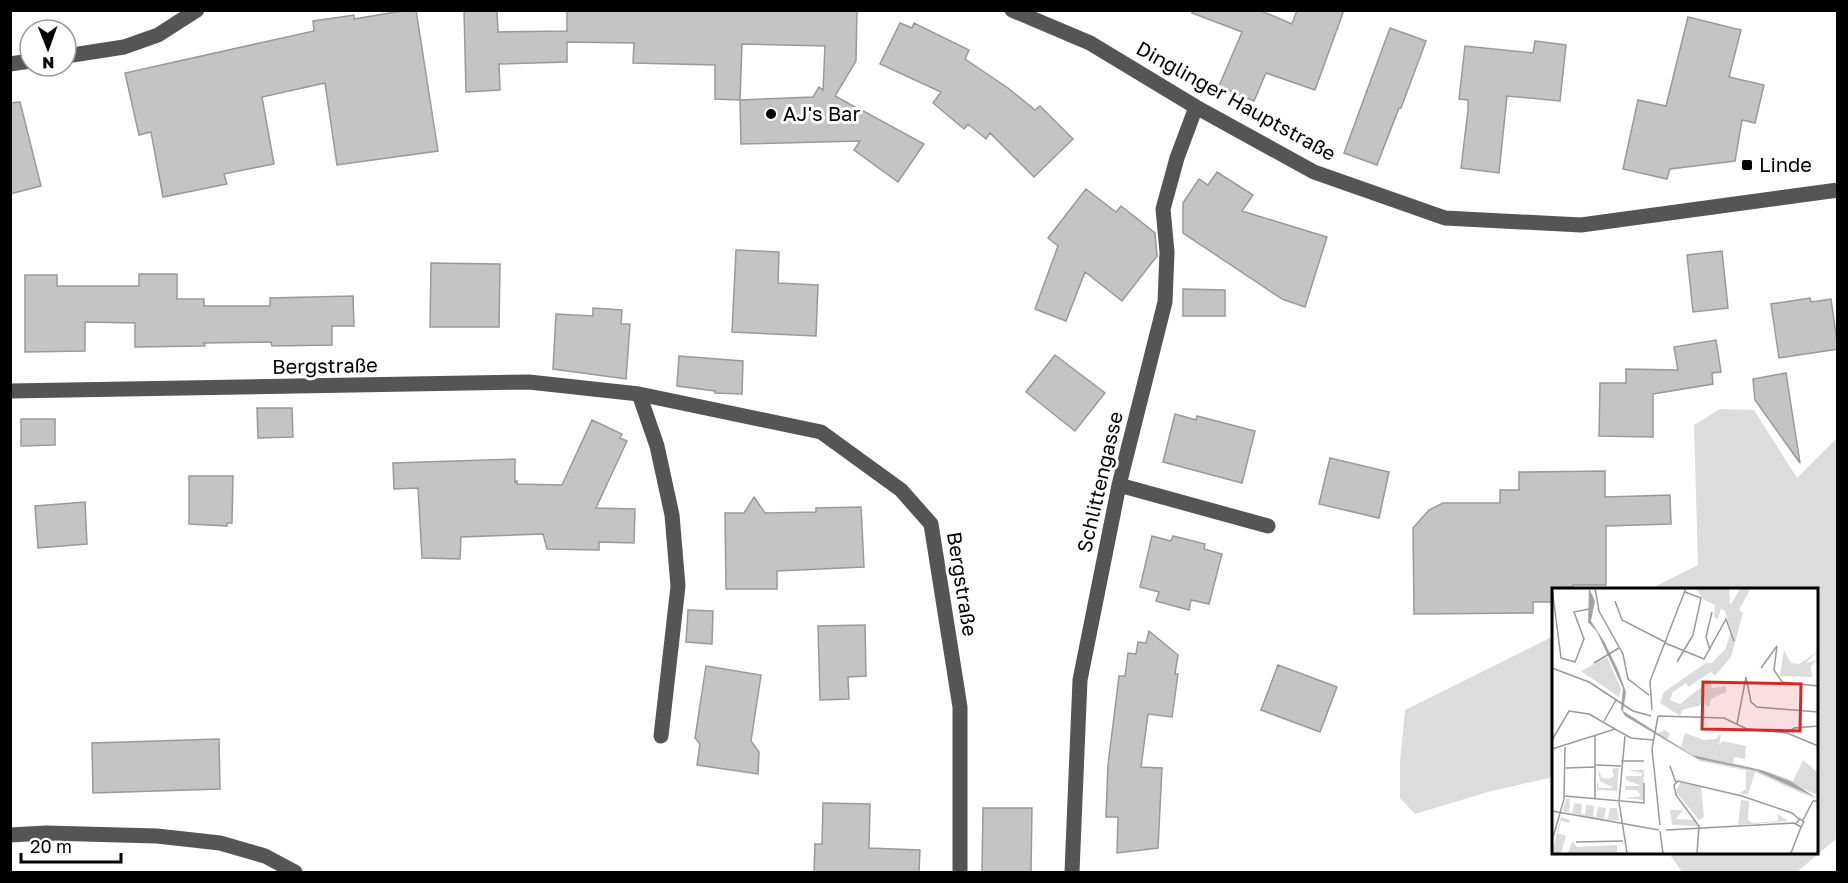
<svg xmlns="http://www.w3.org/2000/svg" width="1848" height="883" viewBox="0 0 1848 883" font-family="'Golos Text',sans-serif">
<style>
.green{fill:#dcdcdc}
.building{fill:#c4c4c4;stroke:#999;stroke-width:1.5;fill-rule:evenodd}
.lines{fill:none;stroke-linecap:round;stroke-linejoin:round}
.minor{stroke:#555;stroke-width:15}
.poi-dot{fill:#000;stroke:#fff;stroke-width:2}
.labels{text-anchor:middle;stroke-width:6;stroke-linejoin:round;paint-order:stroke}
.street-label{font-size:20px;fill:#000;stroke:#fff}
.poi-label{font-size:20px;fill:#000;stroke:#fff;text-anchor:start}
.inset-road{fill:none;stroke:#999;stroke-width:1.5}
.view{fill:#d62828;fill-opacity:0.15;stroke:#d62828;stroke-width:3}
.inset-edge{fill:none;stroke:#000;stroke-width:3}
</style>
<rect width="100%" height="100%" fill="#fff"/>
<path class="green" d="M1720 409 1754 410 1797 478 1837 438V838L1797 872H1682L1668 852H1816V589H1650L1698 565 1694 425Z
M1554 636V777L1488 792 1415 814 1400 798V761L1405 710Z"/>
<path class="building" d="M407 10H416L438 151 337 165 325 83 262 97 274 164 224 174 227 184 163 197 151 132 139 135 125 73 314 31 313 21 354 15V19Z
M464 10H497L498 32 567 31V10H857L856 61 835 96 855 107V115L858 108 924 144 898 182 854 150 860 141 741 144 740 100 715 99V65L633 63 634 43 567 42V62L499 64 500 90 466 92ZM742 44 825 46 823 90 819 87 813 97 740 100Z
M1192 10H1259L1292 24 1297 10H1344L1315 90 1266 73 1254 101 1219 86 1242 32 1192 13Z
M1688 17 1741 30 1729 77 1764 85 1755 123 1742 120 1735 161 1670 169 1667 179 1623 169 1638 100 1666 106Z
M900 23 912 28 914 23 969 50 965 59 1008 88 1035 110 1040 106 1073 139 1034 177 990 133 986 139 968 124 964 129 933 103 941 92 880 64Z
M1390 28 1426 41 1401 108H1399L1377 165 1344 153Z
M1535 41 1566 45 1560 101 1507 96 1499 173 1461 168 1468 110V100L1459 99 1465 46 1533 53Z
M20 102 41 186 10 194V103Z
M1217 172 1253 195 1242 211 1327 237 1305 307 1282 299 1183 233V203L1199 179 1208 185Z
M1086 189 1116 212 1121 206 1155 233 1157 256 1122 301 1085 272 1066 321 1035 309 1058 246 1048 238Z
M736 250 779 252 778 283 818 285 816 336 732 332Z
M1722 251 1728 308 1693 312 1687 255Z
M431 263 500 264 499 327H430Z
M139 274H177V299H204V306H270V298L353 296 354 326H332V345L272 346 271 342 204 343 205 346 135 347V323L85 322V351L25 352V275H57V286H139Z
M1183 289 1225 290V316H1183Z
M1810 298 1811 302 1831 299 1838 349 1779 358 1771 304Z
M593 308 622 310 621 324H630L626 379 553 369 556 314 593 316Z
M1716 340 1721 372 1712 373 1713 384 1653 394V437L1599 436 1600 383H1626V369L1678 370 1674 347Z
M1055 355 1105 393 1075 431 1026 392Z
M679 356 743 361 742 394 715 393V391L677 386Z
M1786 373 1800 463 1755 400 1753 379Z
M257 408H292L293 437 258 438Z
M1175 414 1196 420 1197 416 1255 431 1242 483 1163 462Z
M21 419H55V445L21 446Z
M592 420 622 434 620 438 627 441 596 508 635 509 634 543 599 542V550L547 549 543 534 461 537 460 559 422 558 418 488 394 489 393 463 515 459V482L517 481V484L562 485Z
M1330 458 1389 472 1379 518 1319 504Z
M1605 471V497L1670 495 1671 524 1606 526V585H1573V589H1554V602H1533V613L1414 614 1413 528 1429 510 1443 503H1500V490H1519V472Z
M189 476H233L232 523H227V526L189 524Z
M754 497 765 513 816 512V508L861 507 864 567 777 571V589H726L725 513H744Z
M85 502 87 544 38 548 35 506Z
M1152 536 1171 541 1173 536 1205 544 1204 549 1222 554 1209 604 1191 600 1189 610 1156 601 1159 592 1140 587Z
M688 610 713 611 712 644 686 642Z
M865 625 866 676 848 677 849 699 820 700 818 626Z
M1149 631 1178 655 1175 674H1178L1172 717 1148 714 1141 767 1162 768 1158 848 1117 853 1118 817H1106L1108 765 1119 676H1125L1128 653 1136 654 1138 642 1146 643Z
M1278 665 1337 687 1320 732 1261 710Z
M706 666 761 675 751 741 759 752 758 774 697 765 700 744 695 738Z
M219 739 220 789 93 793 92 743Z
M823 803 870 804 869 848 920 850 919 873H814L815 844H822Z
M983 808H1032L1031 873H982Z"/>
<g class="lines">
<path class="minor" d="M1012 10 1090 43 1196 107 1314 172 1445 218 1581 225 1838 190
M66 56 124 47 158 35 197 10
M10 64 30 61
M10 391 529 382 639 394 821 432 901 490 931 524 960 707V872
M639 394 657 446 672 515 678 586 661 736
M1119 485 1268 526
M10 835 46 833 157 836 220 843 265 856 295 872
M1072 872 1080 680 1119 485 1165 302 1167 252 1163 209 1177 158 1196 107"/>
</g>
<g class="poi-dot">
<circle cx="771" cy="114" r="6"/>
<rect x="1741" y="159" width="12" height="12" rx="3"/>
</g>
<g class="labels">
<g class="street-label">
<text transform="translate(1236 101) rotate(29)" y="7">Dinglinger Hauptstraße</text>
<text transform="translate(325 366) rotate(-1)" y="7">Bergstraße</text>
<text transform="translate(1100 482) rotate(-77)" y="7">Schlittengasse</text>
<text transform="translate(962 584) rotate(81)" y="7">Bergstraße</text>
</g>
<g class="poi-label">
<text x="783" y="121">AJ's Bar</text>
<text x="1759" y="172">Linde</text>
</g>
</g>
<g transform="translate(1552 588)">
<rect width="266" height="266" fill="#fff"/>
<path d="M143 0H177L178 17 189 0H199L187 22 191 25 179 69 163 88 159 84 136 99 134 95 121 104 118 112 128 116 158 92 160 100 174 98V104L159 111 157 119 153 116 130 122 128 128 108 115 112 104 154 75H160L174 60 179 42 173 23 169 21 166 31 162 29 163 17 152 12ZM232 62 239 75 247 76 265 64 254 75 265 72 259 78 260 89 228 88ZM55 69 69 101 67 109 29 83ZM113 142 118 146 115 151 129 159 133 145 152 152 164 151 169 145 167 158 170 153 194 158 193 171 182 169 181 175 194 178 205 181 214 183 241 193 251 172 265 184V207L209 182 140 167 104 146ZM104 147 146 171 205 183 237 194 265 212 203 184 196 207 188 205 194 201V183L202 184 148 173ZM67 179 65 203 45 202V193L47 200H62L48 193 46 181 50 190 57 191 62 188 60 181ZM76 182H92L91 212 73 210 89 208 85 202H73V198H89L74 192V188H89L90 185ZM128 194 149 199 152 229 147 232 124 204ZM14 210 18 211 17 224H21L22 215 30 216 29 226H33L34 217 42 218 41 228 44 229 46 219 54 220 52 230 56 231 58 220H65L67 233 45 231 11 223ZM189 212 197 213 196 232 200 235 226 233V226L236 233 186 237ZM118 222H131L124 231 142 232 146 238 120 237ZM9 229 18 232 17 235 9 233 6 245 14 248 9 265H0ZM20 253 25 259 65 257V265H16Z" fill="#dcdcdc"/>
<path d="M37 0 43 13 39 33 53 55 66 82 74 104 71 123 140 167 209 182 238 193 265 210 205 183 146 171 73 128 69 121 71 100 45 44 36 34Z" fill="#a3a3a3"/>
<path class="inset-road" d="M0 0 9 70 23 74 32 51 22 24 37 21M43 0 47 23 71 66 76 91 97 107M63 13 70 32 113 54M113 55 152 71 174 31 182 53M158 62 154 49 160 24M125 74 141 47 149 10 133 4M42 75 67 60M0 80 37 94 81 123 99 128M209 80 225 58 222 82 230 94 266 98M194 89 199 114 205 119 266 124M100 122 98 93 134 0M106 128 172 130 195 141 235 145 266 158M106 128 100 161 108 237M52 133 64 112M185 136 194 89M235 145 242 140 266 138M43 148V212M73 148 67 214 75 265M0 152 17 123 37 126 63 141M0 161 63 141 79 150 101 152M69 173H92M44 177 69 178M118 178 124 195M14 180 44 179M12 208 92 215V195M0 223 107 242M251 232 261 213H266M114 242 242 235 249 239 252 234 248 231 244 235M108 243 111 265M0 253 12 211 13 159M24 254 71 253M145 265 147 238 124 207 122 197 126 193 190 208 240 225 247 231M239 265 249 239"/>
<path class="view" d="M151 94 249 96 248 143 150 141Z"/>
<rect width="266" height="266" class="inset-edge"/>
</g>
<rect width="1848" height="883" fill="none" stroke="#000000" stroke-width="24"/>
<g transform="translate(48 48) rotate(179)"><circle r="28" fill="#ffffff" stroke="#999999" stroke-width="1.5"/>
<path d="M0-4.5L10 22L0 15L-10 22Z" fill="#000000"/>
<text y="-9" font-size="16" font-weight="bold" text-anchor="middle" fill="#000000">N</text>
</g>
<path d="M21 853v9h100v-9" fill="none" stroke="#000000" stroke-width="3"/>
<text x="30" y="853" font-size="18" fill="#000000" stroke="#ffffff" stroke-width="4.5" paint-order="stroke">20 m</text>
</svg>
